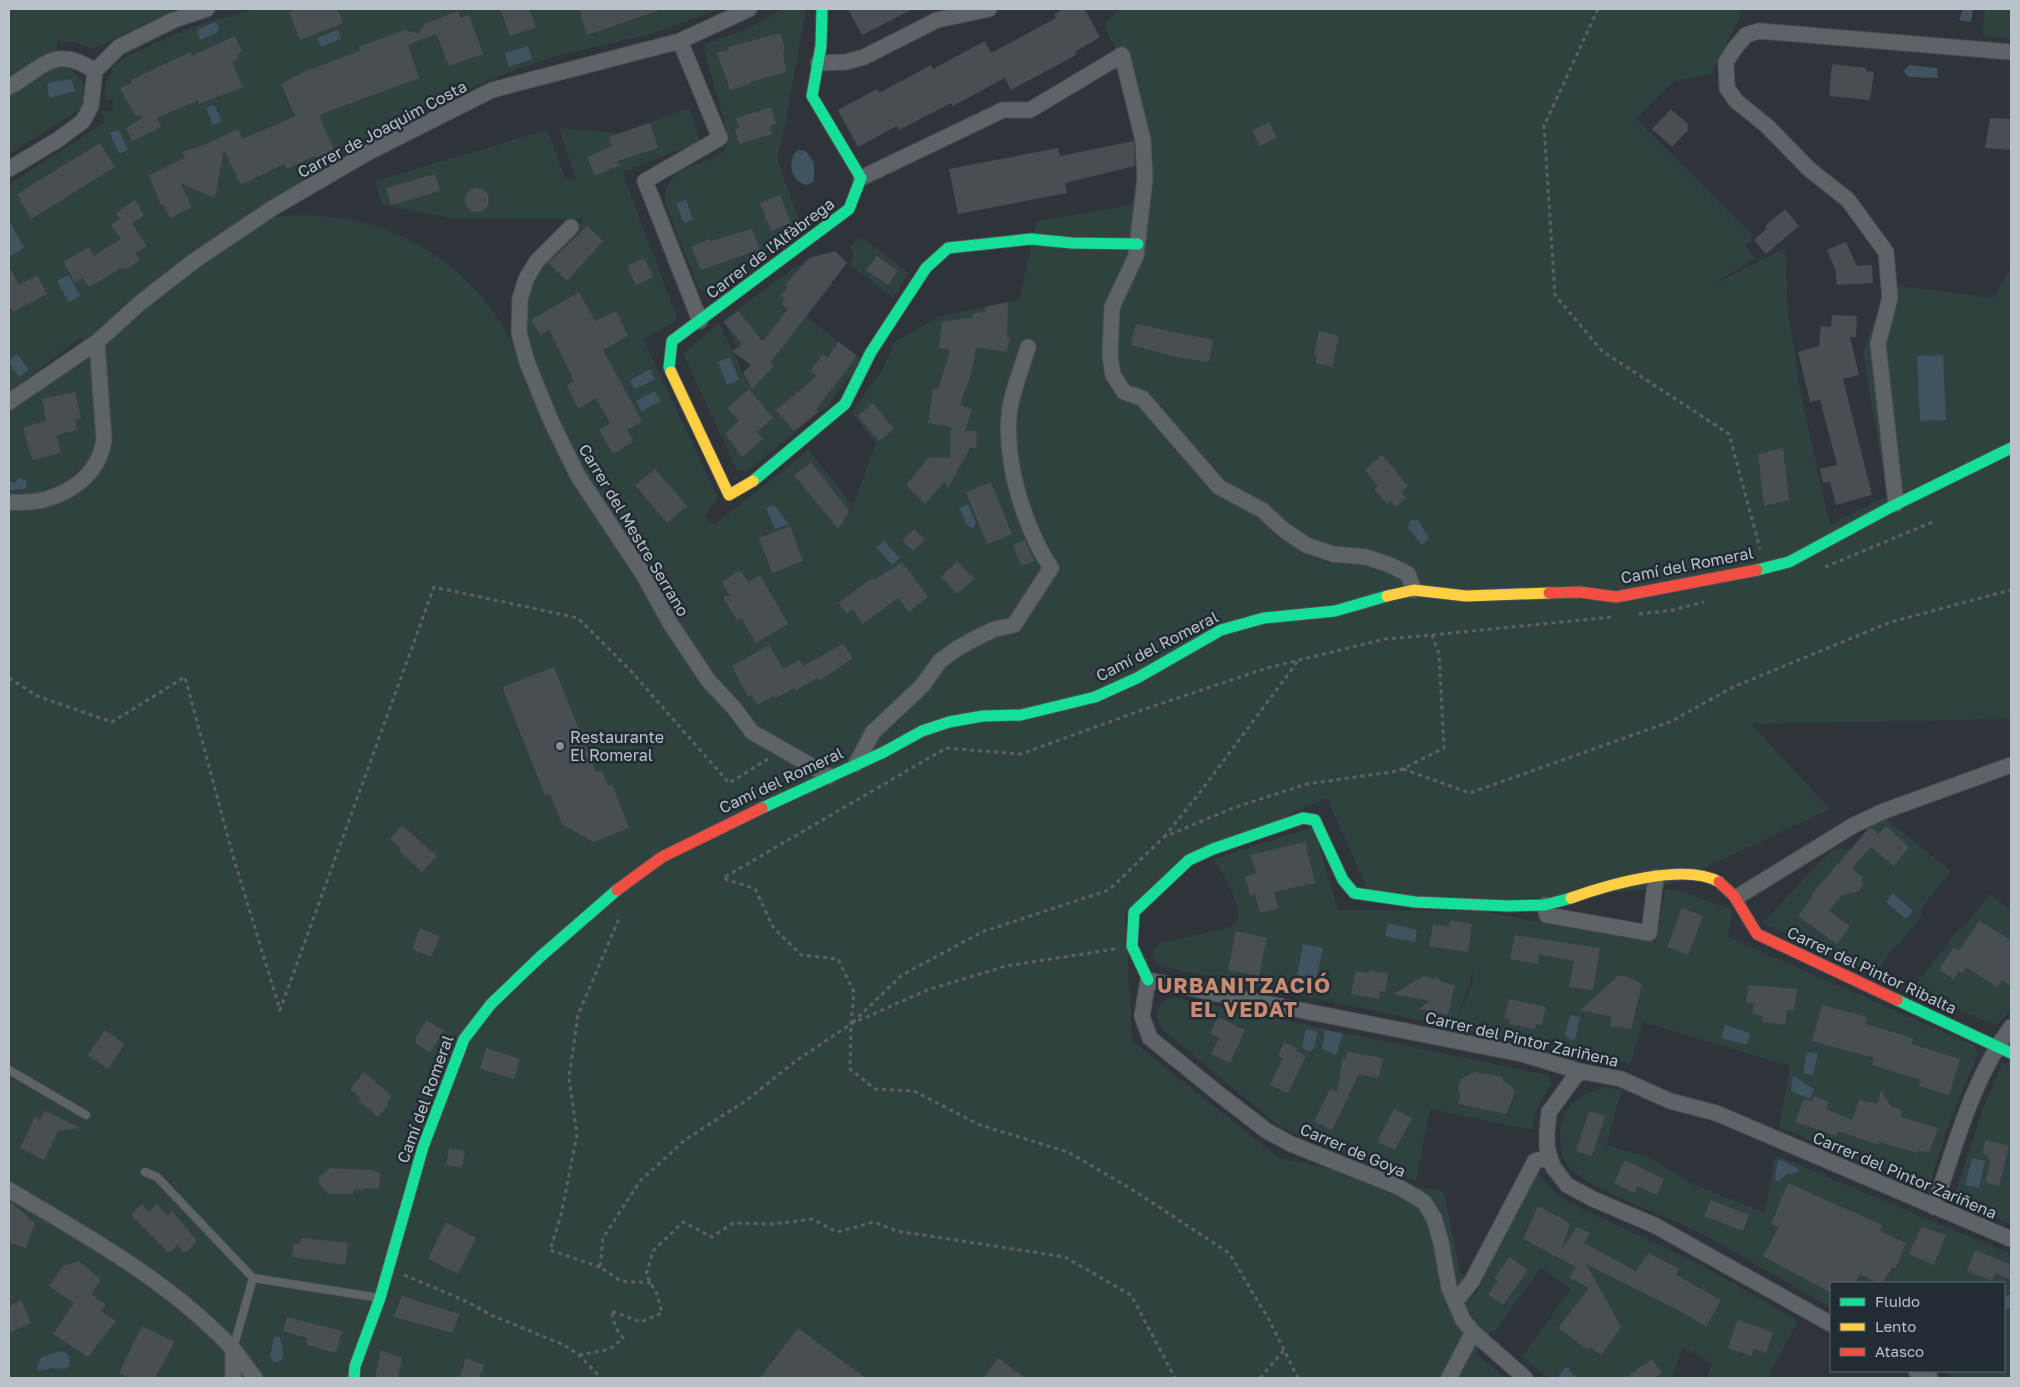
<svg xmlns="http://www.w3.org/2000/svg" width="2020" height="1387" viewBox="0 0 2020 1387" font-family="'Golos Text',sans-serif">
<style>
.green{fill:#2f4240;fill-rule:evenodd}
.water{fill:#3f5361}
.building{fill:#484e52}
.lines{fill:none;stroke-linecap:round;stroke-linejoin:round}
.lane-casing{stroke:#4c5054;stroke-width:9}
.street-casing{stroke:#4c5054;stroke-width:17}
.fast-casing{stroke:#4c5054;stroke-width:13}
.slow-casing{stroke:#4c5054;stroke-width:13}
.jam-casing{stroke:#4c5054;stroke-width:13}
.path{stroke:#5c6164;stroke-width:3;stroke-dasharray:4 4;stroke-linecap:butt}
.lane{stroke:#5e6367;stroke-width:8}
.street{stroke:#5e6367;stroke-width:15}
.fast{stroke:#16e098;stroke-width:11}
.slow{stroke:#ffcf43;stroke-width:11}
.jam{stroke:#f24e42;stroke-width:11}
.poi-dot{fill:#889097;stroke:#212c33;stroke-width:2}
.labels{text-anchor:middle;stroke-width:5;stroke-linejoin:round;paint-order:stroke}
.street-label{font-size:16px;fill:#b9c2c9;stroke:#212c33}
.poi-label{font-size:16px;fill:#b9c2c9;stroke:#212c33;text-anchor:start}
.district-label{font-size:21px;font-weight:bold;letter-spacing:1px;fill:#c98a74;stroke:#212c33}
</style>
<rect width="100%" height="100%" fill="#2e3439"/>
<path class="green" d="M9 9H177L92 49 75 42H61L58 38 55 67 70 69 83 81C87 93 85 100 79 110L9 154Z
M254 9H721L648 35 552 57 499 76 443 100 396 122 341 154 311 177 248 213C266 218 283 216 301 215 316 215 332 217 347 219 398 227 449 259 483 298 497 315 508 336 519 355L532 346C526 332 526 319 528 304 530 293 533 281 540 272 556 252 574 243 583 219H455L382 205 375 181 547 130 565 178 577 181 559 128 619 133 690 108 700 142 622 172 677 317 675 322 643 339 718 497 704 517 714 525 809 450 853 506 876 443 851 413 883 369 895 342 940 316 1019 300 1037 221 1132 205 1139 165 1116 51 1104 24 1121 9H1738L1742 13 1711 74 1675 81 1636 119 1751 233 1752 240 1745 246 1755 258 1709 287 1785 248 1788 312 1797 366 1798 381 1830 525 1887 496 1863 352 1878 310 1884 284 1993 298 2011 268V719L1751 724 1830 809 1659 889 1462 903 1369 893 1327 798 1189 860 1125 910 1132 1041 1279 1158 1444 1192 1460 1272 1475 1296 1533 1176 1538 1174 1557 1194 1570 1203 1701 1265 1798 1321 1769 1374 1771 1378H1707L1712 1363 1683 1347 1672 1376 1675 1378H1548L1522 1357 1571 1289 1541 1268 1493 1334 1490 1331 1476 1354 1505 1378H9V411L88 353 81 337 9 393V184L104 123 102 110 112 112 114 101 105 99V85L113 68 123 58 192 27Z
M783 9H806L784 132 777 158 802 228 707 293 699 289 665 203C663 153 725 173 729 138L704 49 706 44 747 29Z
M1985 9H2011V39L1982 36Z
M862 237 909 273 893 298 849 264 854 257 850 246Z
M798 265 806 267 832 285 807 317 862 360 827 406 746 472 737 470 683 354 719 323 748 383 779 350 757 333 737 348 723 320Z
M1882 816 1951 871 1920 910 1923 914 1896 948 1894 947 1875 974 1762 923 1833 849H1850Z
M1310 828 1315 832 1338 910 1479 911 1656 942 1665 890H1679L1732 910 1728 937 1973 1045 1977 1051V1056L1949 1123 1928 1189 1779 1127 1790 1066 1643 1022 1630 1064 1163 967C1156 963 1152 960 1153 951L1160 943 1227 928C1232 925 1236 923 1238 917 1242 905 1220 870 1214 859ZM1474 968 1472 985 1458 1018Z
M1990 894 2011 910V1009L1998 1024H1992L1912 990 1956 932 1965 926Z
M1169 998H1177L1548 1075 1552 1083 1536 1110 1532 1130 1430 1109 1416 1181 1296 1134 1277 1124 1163 1030C1154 1018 1155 1006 1169 998Z
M2009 1062 2011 1063V1224L1953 1200 1983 1108 2002 1064Z
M1605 1087 1622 1090 1606 1145 1649 1157 1690 1183 1765 1213 1775 1155 2011 1254V1378H1955L1942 1371H2004V1283H1831V1308C1785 1282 1739 1253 1692 1229 1657 1212 1596 1193 1570 1168 1564 1162 1562 1154 1561 1147 1555 1112 1574 1096 1605 1087Z"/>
<path class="water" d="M1963 9H1973L1971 22 1959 20Z
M216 22 219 28 217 33 200 40 197 30Z
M338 30 341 39 321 47 317 38Z
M528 46 532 59 509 67 505 53Z
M1910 65 1937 68 1938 78 1909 77 1903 71Z
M71 79 75 91 49 98 47 83Z
M214 105 222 121 213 125 206 108Z
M119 130 128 150 119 154 110 133Z
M799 150 806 151 814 163V181L808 185C792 183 788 167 794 154Z
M686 200 693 220 684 223 676 203Z
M11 224 24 248 10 256 9 225Z
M69 275 80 296 69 302 57 281Z
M17 354 29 370 19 377 9 363V360Z
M1943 355 1946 420 1920 421 1917 356Z
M730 357 739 380 727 385 718 362Z
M650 369 655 379 635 389 630 380Z
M655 391 661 401 641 411 636 401Z
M19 478 26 480 27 487 24 489 9 490V481L15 483Z
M968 504 976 523 973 529 968 526 959 508Z
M774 505 789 524 775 529 766 508Z
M1413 520H1418L1429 539 1422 545 1408 528 1410 521Z
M884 541 900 558 892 565 876 547Z
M1893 893 1913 911 1906 919 1886 902Z
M1388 923 1417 930 1415 942 1385 936Z
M1303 944 1323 948 1316 979 1297 975Z
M1570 1015 1580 1017 1576 1037 1572 1041 1565 1036Z
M1725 1025 1750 1033 1747 1045 1721 1038Z
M1306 1029 1318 1031 1314 1049 1309 1052 1302 1048Z
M1325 1030 1343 1034 1336 1055 1322 1049Z
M1807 1052 1818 1054 1813 1075 1803 1073Z
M1793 1076 1814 1089 1810 1099 1791 1091Z
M1972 1158 1985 1161 1979 1188 1965 1185Z
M1778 1159 1797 1168 1799 1172 1787 1174 1777 1182 1775 1179Z
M2010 1294 2011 1307 2004 1312V1298Z
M274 1337H280L284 1357 279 1362H274L270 1356Z
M62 1351 68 1354 70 1365 65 1369 52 1368 39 1371 37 1367 41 1357Z
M1569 1367 1570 1372 1578 1378H1557L1565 1368Z"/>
<path class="building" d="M297 9H338L343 23 300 40 289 12Z
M500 9H529L536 27 510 36Z
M579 9H657V11L587 35Z
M848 9H913L862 35Z
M1064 9H1085L1100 37 1075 52 1076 55 1011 90 1005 78 953 106 951 103 899 130 897 126 858 147 838 110 877 89 879 93 931 65 933 69 985 41 991 53 1056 18 1054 14Z
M458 11 461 18 469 15 483 54 449 66 436 34 408 45 419 78 319 115 334 150 316 158 315 156 287 169 284 164 241 185 224 150 215 198 180 183 192 207 170 218 163 204 161 205 149 175 185 158 182 152 206 144 238 129 243 139 295 116 281 84 301 73 360 51 359 46 375 41 405 30 419 34 424 24Z
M781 33 785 51 783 52 786 72 751 82V84L730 90 717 53 729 50 728 47Z
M235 36 242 52 237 55 239 59 232 62 243 87 199 104 198 100 157 118 161 127 132 141 126 128 144 117 135 115 120 88 132 83 131 80 175 59 190 52 192 56Z
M1832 64 1866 68V71L1874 72 1870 100 1829 96Z
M771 107 776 124 770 126 772 134 739 144 735 129 739 128 736 118Z
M1671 109 1689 125 1687 127 1689 129 1672 147 1652 129Z
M1990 118 2011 119V150L1985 148Z
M1269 122 1277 137 1260 146 1252 131Z
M650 123 658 148 617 161 619 165 595 176 587 157 612 146 609 137Z
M1134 141 1135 166 1065 183 1067 193 958 214 949 169 1058 148 1060 156Z
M100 143 115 167 31 219 17 194Z
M435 174 440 191 391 205 386 188Z
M465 200a12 12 0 1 1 24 0a12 12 0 1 1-24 0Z
M780 195 791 223 771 231 760 203Z
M135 200 144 216 132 223 147 246 135 253 140 260 125 270 123 267 89 287 83 278 75 282 63 262 89 247 94 256 121 239 111 225 120 219 116 213Z
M1785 209 1799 226 1766 254 1754 240 1767 228 1765 226Z
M587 226 603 241 567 281 548 263Z
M752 229 760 249 701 270 691 247 709 239 711 241Z
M1846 242 1857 266 1872 265 1873 283 1837 285 1835 269 1827 250Z
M835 251 847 263 770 363 774 366 752 389 743 372 751 365 732 351 742 344 724 322 738 311 763 341 788 309 781 304 785 299 781 295 788 287 785 285 809 258Z
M877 256 898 271 888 285 866 270Z
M644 258 653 277 636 285 627 266Z
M9 266 19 285 37 275 47 294 13 312 9 304Z
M579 292 595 321 616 311 628 336 603 350 642 421 627 430 634 441 613 454 599 430 610 423 596 398 578 409 567 385 574 381 549 329 540 335 531 320Z
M1008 302 1007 337 1010 338 1006 352 976 347 972 371 960 405 972 409 965 431H977L976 448H970L948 488 944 482 925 504 906 485 929 457 950 458 951 427 928 423 933 389 938 390 950 350 939 348 942 322 974 317 973 314 985 311V307Z
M1832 315 1857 316 1856 337H1850L1859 375 1843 379 1872 495 1836 505 1830 482 1823 483 1820 469 1837 465 1820 400 1810 402 1798 352 1819 346 1821 326 1831 327Z
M1136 324 1213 340 1209 362 1177 357 1131 345Z
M1319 331 1339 336 1332 367 1316 363 1317 355H1314Z
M839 342 856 355 852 363 816 409 818 412 794 431 776 410 817 376 810 371 823 354 827 358Z
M749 389 773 418 757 432 763 439 742 457 725 433 739 421 727 408Z
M75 392 81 418 75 419 77 430 56 435 61 453 32 460 23 427 46 421 42 399Z
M873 403 894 429 879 441 858 416Z
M1783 448 1789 500 1764 506 1758 454Z
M1382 455 1408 486 1401 492 1406 498 1396 507 1391 501 1387 504 1374 489 1378 486 1365 470Z
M811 462 849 511 838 529 794 475Z
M655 469 687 506 667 523 635 485Z
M991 482 1012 534 987 544 966 492Z
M790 526 803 561 772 573 759 538Z
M914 529 925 539 913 551 902 541Z
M1025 540 1034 561 1021 566 1013 545Z
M957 561 974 579 957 594 941 577Z
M902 562 928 597 909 612 898 598 863 624 853 609 847 614 838 603 872 578 874 580Z
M740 570 748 582 760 575 788 624 756 643 741 618 737 620 723 597 730 596 722 582Z
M843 644 853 658 819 681 817 678 796 690 795 688 776 698 774 696 757 705 752 695 748 697 732 666 769 645 783 669 800 660 803 666Z
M554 667 596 772 601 770 608 786 612 784 629 828 593 842 562 824 550 794 545 795 502 687Z
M402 825 437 856 422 872 399 851 401 848 390 839Z
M1886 826 1909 847 1894 866 1871 847 1852 868 1862 877 1863 885 1858 892 1842 895 1829 911 1850 926 1837 944 1798 916 1813 896 1811 895 1868 829 1871 828 1878 834Z
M1305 842 1315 883 1274 892 1279 908 1260 913 1255 894 1250 896 1245 877 1257 873 1250 855Z
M1682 908 1703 916 1688 955 1667 947Z
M1450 920 1472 924 1468 952 1429 946 1433 924 1449 927Z
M1979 921 2011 940V987L2002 980 1997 987 1966 967 1963 973 1959 971 1954 979 1939 970 1953 948 1959 951Z
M420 928 440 937 431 957 412 949Z
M1236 931 1267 938 1259 976 1228 970Z
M1515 935 1600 948 1593 990 1569 987 1574 961 1539 954 1538 964 1510 959Z
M1370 970 1388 974 1385 992 1380 991 1379 999 1351 994 1356 971 1369 973Z
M1424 976 1434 979 1437 977 1440 981 1453 985 1455 983 1448 1015 1419 1009 1430 1001 1393 994Z
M1618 976H1626L1642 984 1631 1029 1610 1026 1612 1017 1580 1010Z
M1749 985 1797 989 1794 1011 1787 1010 1785 1025 1762 1022 1763 1016 1753 1014 1754 1003 1746 1002Z
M1509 999 1546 1007 1542 1025 1536 1024 1535 1029 1509 1024 1510 1019 1504 1018Z
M1822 1005 1867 1017 1865 1024 1913 1038 1911 1044 1960 1059 1949 1095 1919 1086 1921 1080 1872 1065 1874 1058 1812 1041Z
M1218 1017 1245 1030 1230 1063 1211 1054 1219 1038 1210 1033Z
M426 1020 444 1031 430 1053 416 1043V1037Z
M105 1030 125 1044 108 1069 88 1055Z
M1284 1042 1297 1048 1296 1051 1306 1056 1288 1093 1270 1085 1283 1058 1278 1056Z
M486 1048 520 1059 514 1079 480 1069Z
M1347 1052 1383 1058 1379 1078 1359 1074 1332 1130 1314 1121 1330 1089 1337 1092 1343 1058 1346 1059Z
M364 1072 392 1096 387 1102 389 1104 378 1117 358 1100 360 1098 350 1089Z
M1475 1072 1503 1077 1502 1080 1512 1086 1515 1093 1506 1114 1458 1104 1460 1096 1458 1087 1461 1079Z
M1881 1091 1891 1106 1902 1110 1901 1117 1938 1128 1929 1153 1917 1150V1153L1880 1142 1879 1145 1838 1131 1836 1136 1795 1122 1804 1099 1812 1102 1814 1096 1829 1102 1826 1109 1852 1120 1859 1100 1877 1104Z
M1394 1109 1412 1118 1395 1150 1377 1142Z
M45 1111 81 1128 58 1131 44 1160 20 1148 35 1117 40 1120Z
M1589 1111 1605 1116 1592 1156 1576 1151Z
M1986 1140 2009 1146 1999 1186 1985 1182 1991 1160 1988 1159V1155L1982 1153Z
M449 1148 465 1151 462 1168 446 1165Z
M1625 1160 1664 1179 1657 1195 1638 1186 1634 1193 1614 1183Z
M330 1168 374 1170V1172L380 1173 379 1189 364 1188V1190L354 1189 353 1194H328L319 1183V1177Z
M1788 1183 1882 1225 1880 1231 1906 1243 1896 1268 1892 1267 1883 1283H1878L1860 1274 1855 1283H1831V1293L1763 1256 1779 1227 1771 1224Z
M1711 1200 1749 1215 1743 1231 1704 1216Z
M9 1201 35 1223 26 1248 9 1242Z
M142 1204 149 1212 157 1204 168 1216 172 1211 197 1241 185 1253 177 1245 169 1253 131 1215Z
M1538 1206 1570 1223 1562 1249 1577 1227 1590 1233 1584 1243 1636 1271 1648 1253 1679 1269 1676 1275 1721 1300 1706 1327 1684 1313 1586 1264 1621 1327 1601 1355 1590 1347 1588 1350 1558 1328 1589 1288 1569 1278 1576 1267 1523 1239Z
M446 1222 476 1238 458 1274 428 1259Z
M1921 1227 1946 1235 1934 1265 1909 1254Z
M301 1238 348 1243 345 1265 292 1257 294 1243 300 1244Z
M1975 1250 2011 1265V1280L1995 1273 1992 1281 1967 1271Z
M1510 1257 1528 1270 1503 1305 1488 1294 1498 1281 1494 1278Z
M79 1261 101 1280 91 1294 106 1305 101 1311 116 1321 88 1357 53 1334 74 1303 49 1286 63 1266Z
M402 1296 459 1314 453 1333 394 1317Z
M21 1300 31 1323 9 1333V1306Z
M287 1317 342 1331 336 1353 307 1345V1338L283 1331Z
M1737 1320 1773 1332 1766 1353 1754 1349 1752 1356 1728 1348Z
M142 1326 175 1342 155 1378H129L119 1373Z
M798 1328 834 1355 866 1378H760Z
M381 1350 402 1358 398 1378H375Z
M466 1358 484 1365 479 1378H459Z
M998 1358 1025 1378H983Z
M1652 1359 1662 1373 1654 1378H1625Z"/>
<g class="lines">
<g class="lane-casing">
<path id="lane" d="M9 1070 86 1115
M145 1172 157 1177 253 1278 380 1298
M233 1349 253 1278"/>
</g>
<g class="street-casing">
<path id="street" d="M680 41 720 138 645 181 700 321
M818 63 846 62 864 57 937 20 989 9
M9 87C44 67 55 44 95 71
M9 169 59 139 83 121 91 106 95 71 119 47 174 20 207 9
M861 178 1003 110H1030L1122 55 1143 140 1145 179 1136 256 1112 307 1110 356 1113 375 1124 392 1142 398 1219 487 1262 510 1284 530 1306 545 1333 554 1366 557 1390 565 1408 574 1414 590
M571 227 537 261 526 279 520 299 519 333 527 362 551 421 578 476 643 574 670 623 708 680 734 708 752 732 829 776
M9 402 97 342 140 303 194 261 271 209 369 152 492 90 680 41 749 9
M9 502C50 506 97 485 104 440L97 342
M1896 504 1878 344 1890 298 1886 252 1848 200 1809 169 1767 126 1736 101 1727 88 1726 62 1735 48 1746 35 1759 31 2011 52
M856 764 873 732 922 686 940 661 958 648 976 638 995 629 1014 625 1051 568C1025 529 1005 464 1009 417 1010 396 1022 368 1028 347
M1737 897 1854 825 1884 811 2011 765
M1545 905 1547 915 1649 933 1656 877
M1579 1071 1549 1112 1547 1132V1148L1553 1167 1567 1185 1593 1199 1654 1225 1831 1324
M9 1190C87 1236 169 1281 232 1348 240 1357 247 1368 255 1378
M1934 1207C1955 1147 1972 1079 2011 1027
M1455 1302 1472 1281 1535 1161 1550 1157
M233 1349V1378
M1916 1371 1930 1378
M1449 1378 1473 1332
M1525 1378 1473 1332 1463 1320 1449 1288 1441 1242 1434 1218 1424 1202 1399 1187 1291 1144 1267 1131 1219 1094 1150 1038 1142 1016 1148 980 1522 1054 1579 1071 1621 1079 1670 1101 1716 1113 2011 1239"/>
</g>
<g class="fast-casing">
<path id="fast" d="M671 372 669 367 672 341 849 209 861 178 812 96 821 46 822 9
M753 481 845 404 871 352 926 268 948 248 1031 239 1072 243 1138 244
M1757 570 1789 562 1889 508 2011 448
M762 808 884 752 922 731 949 722 983 716 1021 715 1095 697 1137 678 1221 630 1264 618 1335 611 1387 596
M1148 980 1132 946 1134 912 1189 860 1213 849 1303 818 1315 820 1343 880 1354 893 1415 902 1508 906 1545 905 1571 898
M1897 1000 2011 1053
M354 1378 355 1366 380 1298 423 1147 464 1039 491 1004 540 957 617 890"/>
</g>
<g class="slow-casing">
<path id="slow" d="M671 372 729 495 753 481
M1387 596 1414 590 1466 596 1549 593
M1571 898C1607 885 1685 862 1719 882"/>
</g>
<g class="jam-casing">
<path id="jam" d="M1549 593 1579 592 1616 597 1757 570
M1719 882 1734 896 1757 934 1897 1000
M617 890 662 857 762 808"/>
</g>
<path class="path" d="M1598 9 1544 126 1555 295 1602 351 1729 434 1760 549
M1825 567 1935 521
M1639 614 1673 610 1704 602
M1432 635 1612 617
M9 678 37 696 112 722 185 677 233 856 280 1010 434 587 578 618 631 671 729 783 768 759
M1403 769 1470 793 1672 721 1733 687 1891 622 2011 590
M1164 837 1198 795 1298 661
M1115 949 1006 966 927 990 851 1024 850 1069 875 1089 914 1091 980 1125 1068 1152 1133 1190 1229 1253 1269 1320 1298 1378
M600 1267 550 1250 561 1215 577 1135 569 1077 578 1015 618 921V915
M404 1275 468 1302 491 1315 564 1345 579 1355 601 1378
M651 1283 621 1281 600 1267 603 1238 640 1181 685 1140 747 1100 797 1060 851 1024 854 992 838 959 801 955 773 927 755 889 723 878 946 748 1021 754 1142 710 1267 668 1385 639 1432 635 1439 654 1444 748 1398 771 1307 784 1233 808 1164 837 1109 890 982 932 902 975 851 1024
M579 1355 610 1349 623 1338 616 1328 611 1311 641 1322 662 1313 657 1294 646 1275 653 1251 683 1222 712 1237 733 1223 774 1224 812 1219 837 1232 874 1222 897 1231 1065 1257 1131 1295 1175 1378
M1260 1378 1284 1350"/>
<use href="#lane" class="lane"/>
<use href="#street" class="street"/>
<use href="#fast" class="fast"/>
<use href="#slow" class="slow"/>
<use href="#jam" class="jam"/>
</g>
<circle class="poi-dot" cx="560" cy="746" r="5"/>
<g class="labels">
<g class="street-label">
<text transform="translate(382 129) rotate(-28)" y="6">Carrer de Joaquim Costa</text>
<text transform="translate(770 248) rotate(-37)" y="6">Carrer de l'Alfàbrega</text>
<text transform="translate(634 530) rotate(59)" y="6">Carrer del Mestre Serrano</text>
<text transform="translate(1687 565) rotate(-11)" y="6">Camí del Romeral</text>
<text transform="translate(1157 646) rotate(-27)" y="6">Camí del Romeral</text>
<text transform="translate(781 780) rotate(-25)" y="6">Camí del Romeral</text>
<text transform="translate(1872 970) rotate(25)" y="6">Carrer del Pintor Ribalta</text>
<text transform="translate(1522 1039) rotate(13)" y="6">Carrer del Pintor Zariñena</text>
<text transform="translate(425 1099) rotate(-70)" y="6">Camí del Romeral</text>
<text transform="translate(1353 1150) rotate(23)" y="6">Carrer de Goya</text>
<text transform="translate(1905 1175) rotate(23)" y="6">Carrer del Pintor Zariñena</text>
</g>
<g class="poi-label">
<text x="570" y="743">Restaurante<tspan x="570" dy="18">El Romeral</tspan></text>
</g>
<g class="district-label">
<text x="1244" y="993">URBANITZACIÓ<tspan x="1244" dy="24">EL VEDAT</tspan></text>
</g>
</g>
<rect width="2020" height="1387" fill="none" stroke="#b9c2c9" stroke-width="20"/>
<rect x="1830" y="1282" width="175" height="90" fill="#212c33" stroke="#5e686f"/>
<rect x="1840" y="1298" width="25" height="8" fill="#16e098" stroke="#5e686f"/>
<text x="1875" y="1307" font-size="15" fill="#b9c2c9">Fluido</text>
<rect x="1840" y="1323" width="25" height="8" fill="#ffcf43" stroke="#5e686f"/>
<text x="1875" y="1332" font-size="15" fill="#b9c2c9">Lento</text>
<rect x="1840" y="1348" width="25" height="8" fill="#f24e42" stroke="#5e686f"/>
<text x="1875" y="1357" font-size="15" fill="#b9c2c9">Atasco</text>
</svg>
